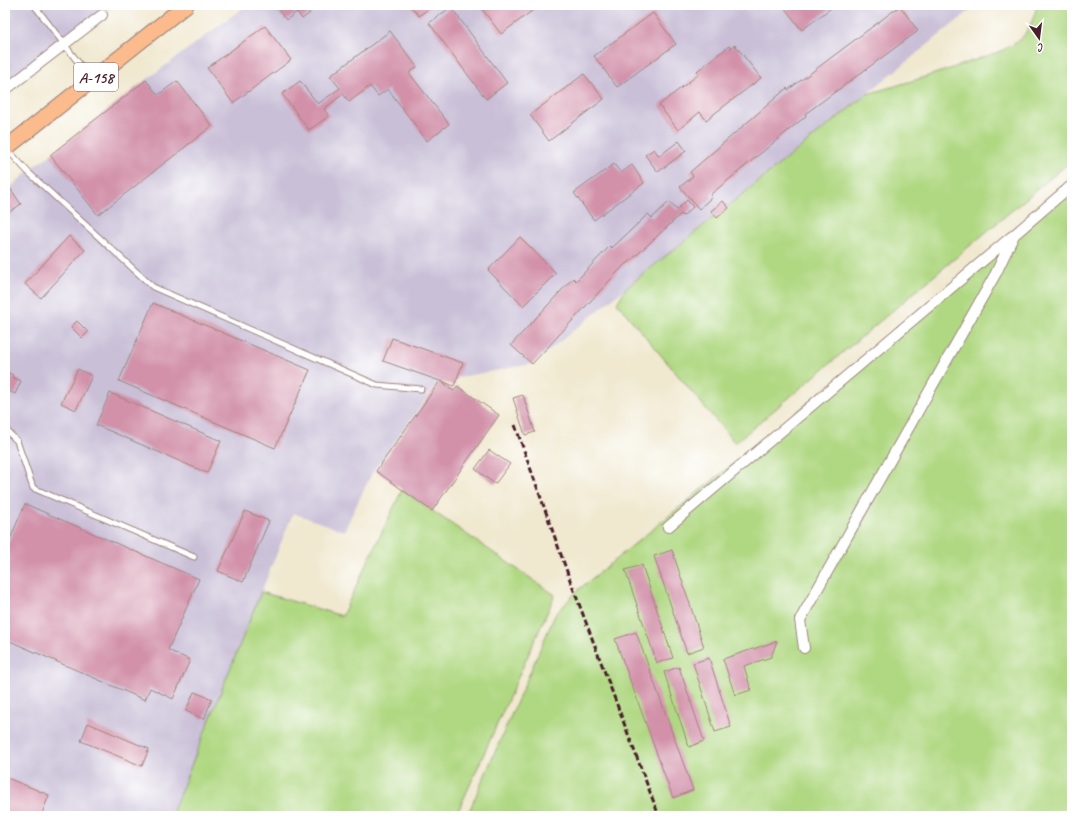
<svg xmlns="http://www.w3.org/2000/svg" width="1077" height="821" viewBox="0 0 1077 821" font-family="Caveat,sans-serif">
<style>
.industrial{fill:#c9bfd7}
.green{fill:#b0d882;stroke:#7d7c56}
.building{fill:#d291a9}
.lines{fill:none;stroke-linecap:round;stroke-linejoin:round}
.lane-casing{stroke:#9d847d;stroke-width:7}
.street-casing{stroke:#9d847d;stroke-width:12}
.primary-casing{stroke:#9d847d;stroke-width:17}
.lane{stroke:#fff;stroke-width:5}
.street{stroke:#fff;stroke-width:10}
.primary{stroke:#fbbb8c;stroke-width:15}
.rail{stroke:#4a1f2b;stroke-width:3;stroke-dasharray:6 3;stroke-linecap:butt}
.labels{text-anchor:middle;stroke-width:3;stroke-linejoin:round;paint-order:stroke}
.shield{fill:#fff;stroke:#80626b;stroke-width:1}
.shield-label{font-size:16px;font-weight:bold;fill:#4a1f2b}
</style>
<rect width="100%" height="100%" fill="#fff"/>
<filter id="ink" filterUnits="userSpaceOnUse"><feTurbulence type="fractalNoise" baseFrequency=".025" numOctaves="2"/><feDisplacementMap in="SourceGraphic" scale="8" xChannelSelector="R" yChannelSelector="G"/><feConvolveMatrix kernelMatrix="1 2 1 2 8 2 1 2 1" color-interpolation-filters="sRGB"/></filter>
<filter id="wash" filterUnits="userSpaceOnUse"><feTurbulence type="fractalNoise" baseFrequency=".012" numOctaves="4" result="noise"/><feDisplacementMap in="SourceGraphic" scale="16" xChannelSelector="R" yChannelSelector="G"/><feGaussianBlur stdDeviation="0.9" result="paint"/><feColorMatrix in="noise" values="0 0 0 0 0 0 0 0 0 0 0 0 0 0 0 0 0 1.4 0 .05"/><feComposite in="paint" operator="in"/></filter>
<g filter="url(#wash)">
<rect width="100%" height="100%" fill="#f0e8cf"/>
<path class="industrial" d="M5 5H114L5 90Z
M247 5H977L532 364 455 378 438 382 372 473 344 531 293 513 171 816H5V192L38 163 51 155 146 80Z"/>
<path class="green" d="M1037 5H1072V160L735 443 617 303 626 288 867 94C903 84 940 73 975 60 989 55 1005 51 1017 42 1027 36 1035 16 1037 5Z
M1072 185V816H467L555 615 578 590 1014 235Z
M402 490 555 595 456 816H171L261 592 342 616Z"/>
<g id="blocks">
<path class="building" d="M274 5H303L310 13 302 19 297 12 286 20Z
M410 5H433L419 16Z
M479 5H540L501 34Z
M785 5H835L802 30 783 6Z
M900 6 918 31 805 114 806 116 710 195 712 197 699 209 680 187 693 176 690 172 787 88 788 90Z
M451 7 507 83 486 99 429 23Z
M653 13 676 44 617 87 594 56Z
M265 26 291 60 233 103 207 68Z
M390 31 417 67 409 73 449 124 427 141 388 89 378 96 370 86 349 102 343 94 324 109 329 116 309 130 282 94 300 81 318 104 340 88 330 76Z
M735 45 761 78 706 120 700 112 678 130 659 105 699 74 697 71 729 46 731 48Z
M584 74 604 99 549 141 530 115Z
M146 80 158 95 177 81 212 126 98 215 50 155Z
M679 141 686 151 658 172 645 155 654 149 659 156Z
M614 164 621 173 632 165 644 183 594 220 574 193Z
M10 188 21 204 5 215V192Z
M687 200 693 207 683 216 681 214 627 264 626 263 532 364 511 345 573 278 576 281 610 246 612 248 648 214 652 218 669 202 677 210Z
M723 201 729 208 717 218 711 211Z
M69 236 85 250 41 298 25 284Z
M520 237 556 273 523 306 488 270Z
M153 303 310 370 275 448 119 381Z
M77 321 88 332 82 338 71 327Z
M392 338 463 363 454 386 441 381 454 391 457 386 499 415 432 511 376 471 440 381 383 361Z
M78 369 92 376 76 410 61 403Z
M5 371 13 375 12 377 21 381 15 394 7 390 5 394Z
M110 393 221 441 207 473 96 425Z
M523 395 535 432 525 435 513 398Z
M489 450 510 464 495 484 475 469Z
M25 504 199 579 168 650 190 660 173 699 150 688 145 700 5 639V551Z
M245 511 269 521 243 582 218 571Z
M672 550 704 647 687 653 654 556Z
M642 565 673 658 657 663 625 570Z
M636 632 693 790 673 798 615 639Z
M777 641 771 657 744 666 751 690 735 695 723 659Z
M709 658 731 727 715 732 693 663Z
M679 667 704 741 689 747 664 672Z
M194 692 212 699 204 719 186 711Z
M88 723 149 749 142 766 81 741Z
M5 777 49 795 41 816H5Z"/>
</g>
</g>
<g filter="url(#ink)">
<use href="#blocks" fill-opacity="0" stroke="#9d847d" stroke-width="1"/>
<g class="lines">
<g class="lane-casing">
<path id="lane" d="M34 5 91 79
M7 149 28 172 153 287 377 385 421 389
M5 429 17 441 33 488 194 557"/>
</g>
<g class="street-casing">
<path id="street" d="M5 90 102 15
M668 527 1011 237
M804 648 800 620 996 273 1014 235 1072 185"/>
</g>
<g class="primary-casing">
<path id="primary" d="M5 149 186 5"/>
</g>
<use href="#lane" class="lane"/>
<use href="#street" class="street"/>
<use href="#primary" class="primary"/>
<path class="rail" d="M515 425 570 580 659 816"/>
</g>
</g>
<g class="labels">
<rect class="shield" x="74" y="63" width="44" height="28" rx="3"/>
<g class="shield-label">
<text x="96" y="83">А-158</text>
</g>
</g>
<rect width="1077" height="821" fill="none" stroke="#fff" stroke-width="20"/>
<g transform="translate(1039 38) rotate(166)" stroke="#ffffff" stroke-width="3" paint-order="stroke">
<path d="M0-3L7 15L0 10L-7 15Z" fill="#4a1f2b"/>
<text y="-6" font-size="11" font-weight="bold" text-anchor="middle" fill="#4a1f2b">С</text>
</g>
</svg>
